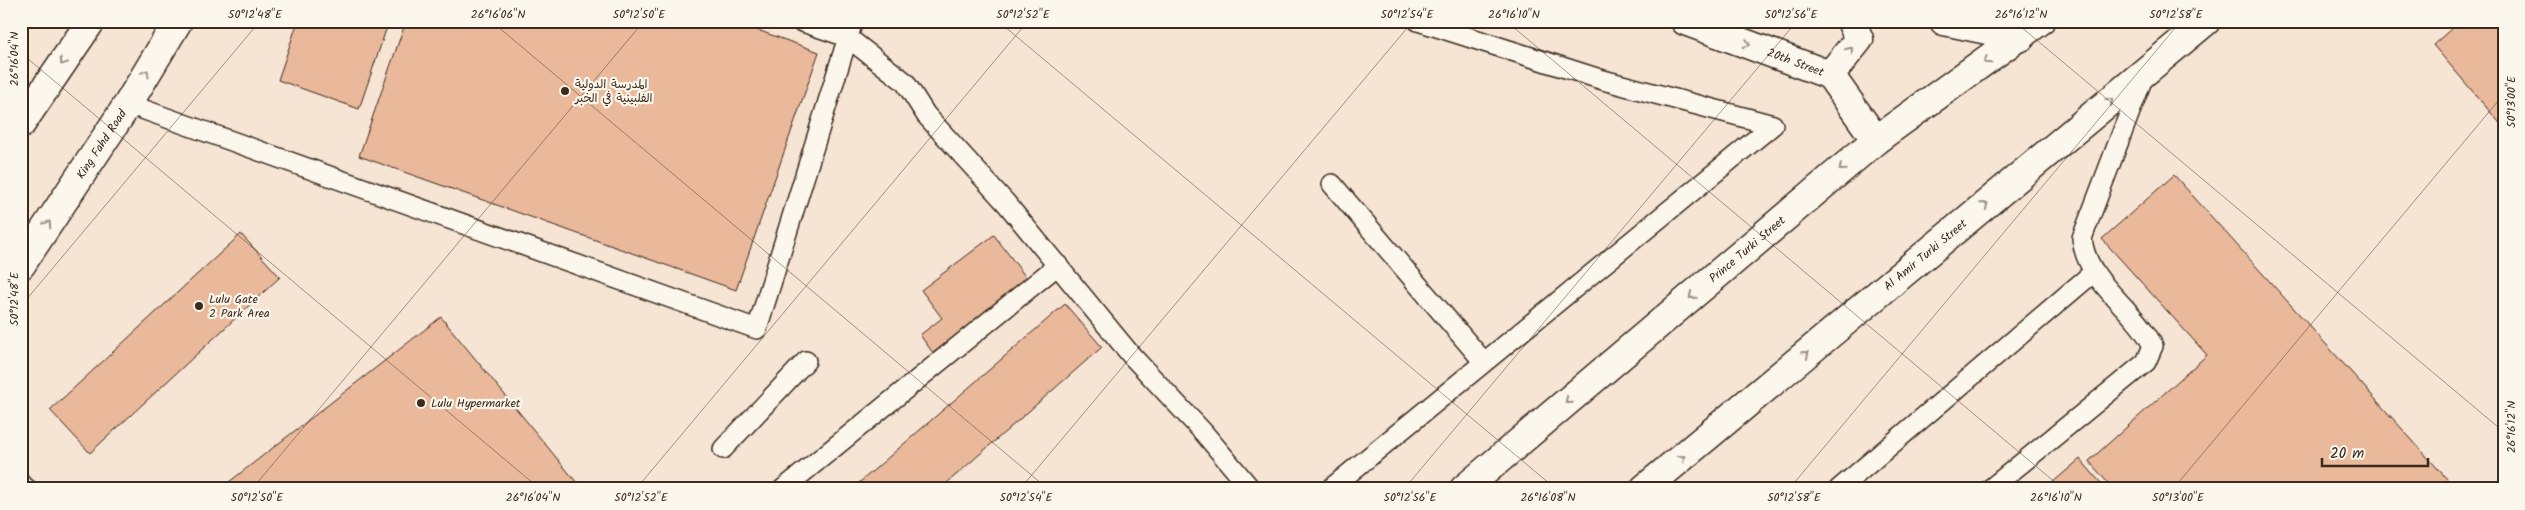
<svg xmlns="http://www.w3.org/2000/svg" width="2525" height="510" viewBox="0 0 2525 510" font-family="Kalam,'Playpen Sans Arabic',sans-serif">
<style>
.building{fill:#eab89b;stroke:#3b2a1e}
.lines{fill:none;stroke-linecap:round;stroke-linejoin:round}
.service-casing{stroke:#3b2a1e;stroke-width:22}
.minor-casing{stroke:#3b2a1e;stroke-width:31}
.primary-casing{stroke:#3b2a1e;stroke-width:31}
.motorway-casing{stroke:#3b2a1e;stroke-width:31}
.service{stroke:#fbf7ec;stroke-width:19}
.minor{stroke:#fbf7ec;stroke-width:28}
.primary{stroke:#fbf7ec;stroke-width:28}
.motorway{stroke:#fbf7ec;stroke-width:28}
.oneway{stroke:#9b9085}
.ticks{fill:none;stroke:#3b2a1e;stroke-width:1;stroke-opacity:0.45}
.poi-dot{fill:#3b2a1e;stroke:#fbf7ec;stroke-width:2}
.labels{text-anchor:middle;stroke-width:4.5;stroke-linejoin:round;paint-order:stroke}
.street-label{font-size:12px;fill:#3b2a1e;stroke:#fbf7ec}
.poi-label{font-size:12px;fill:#3b2a1e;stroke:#fbf7ec;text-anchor:start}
.neatline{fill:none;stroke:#3b2a1e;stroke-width:2}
.ticks-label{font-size:12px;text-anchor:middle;fill:#3b2a1e}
</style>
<rect width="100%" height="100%" fill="#f6e4d4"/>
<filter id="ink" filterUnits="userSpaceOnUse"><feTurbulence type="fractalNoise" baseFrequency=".02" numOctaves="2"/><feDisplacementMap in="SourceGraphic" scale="10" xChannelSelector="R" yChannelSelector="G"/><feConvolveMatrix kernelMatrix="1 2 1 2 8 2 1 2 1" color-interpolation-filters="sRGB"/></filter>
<g filter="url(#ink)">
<path class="building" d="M298 21H389L359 109 278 80Z
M406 21H732L819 52 736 290 359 156Z
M2460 21H2504V128L2433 45Z
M2174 175 2456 489H2113L2089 461 2207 355 2102 239Z
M241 234 280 277 90 453 50 410Z
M994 235 1028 280 933 353 920 335 942 318 921 290Z
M1065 304 1102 347 940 489H852Z
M441 317 582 489H220Z
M2080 459 2106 489H2045Z"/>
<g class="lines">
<g class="service-casing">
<path id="service" d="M800 21 847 37 905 82 926 115 1006 203 1131 355 1204 433 1251 489
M128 104 757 329 853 21
M1332 184 1483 361
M723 449 806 361
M21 484 27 489
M783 489 1058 265
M1330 489 1773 125 1603 80 1418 21
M1839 489 2094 272
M1990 489 2146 362 2153 346C2134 307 2086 283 2082 238L2144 75"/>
</g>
<g class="minor-casing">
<g id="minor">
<path id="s1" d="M1685 21 1830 75 1876 140"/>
<path d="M1944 21 2021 37"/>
<path d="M1830 75 1859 39 1851 21"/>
</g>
</g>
<g class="primary-casing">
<g id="primary">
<path id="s2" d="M1464 489 1876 140 2040 21"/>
<path id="s3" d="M1644 489 2206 21"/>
</g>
</g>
<g class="motorway-casing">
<g id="motorway">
<path d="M21 124 91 21"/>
<path id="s4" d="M21 265 128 104 178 21"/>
</g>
</g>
<use href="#service" class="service"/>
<use href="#minor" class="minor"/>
<use href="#primary" class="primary"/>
<use href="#motorway" class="motorway"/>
</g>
<defs><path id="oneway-chevron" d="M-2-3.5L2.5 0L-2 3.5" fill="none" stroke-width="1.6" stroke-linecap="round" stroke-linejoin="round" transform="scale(1.25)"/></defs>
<g class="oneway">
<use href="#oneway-chevron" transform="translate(1747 44) rotate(20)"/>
<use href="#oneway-chevron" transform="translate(1850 50) rotate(-51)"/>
<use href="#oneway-chevron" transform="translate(1987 61) rotate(145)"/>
<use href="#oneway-chevron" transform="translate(63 62) rotate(124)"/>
<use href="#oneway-chevron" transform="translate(146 73) rotate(-59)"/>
<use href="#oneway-chevron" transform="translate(2110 101) rotate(-40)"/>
<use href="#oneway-chevron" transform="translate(1842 168) rotate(140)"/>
<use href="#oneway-chevron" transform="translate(1985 205) rotate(-40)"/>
<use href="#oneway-chevron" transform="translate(48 224) rotate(-56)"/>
<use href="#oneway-chevron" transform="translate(1692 296) rotate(140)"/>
<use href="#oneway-chevron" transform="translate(1806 354) rotate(-40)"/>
<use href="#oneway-chevron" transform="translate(1568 401) rotate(140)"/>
<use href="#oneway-chevron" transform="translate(1682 458) rotate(-40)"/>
</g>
</g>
<path class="ticks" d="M491 21 1048 489M998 21 1556 489M1506 21 2063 489M2014 21 2504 432M21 53 540 489M21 306 260 21M21 479 32 489M252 489 644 21M636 489 1028 21M1020 489 1413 21M1404 489 1797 21M1789 489 2181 21M2173 489 2504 94"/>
<g class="poi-dot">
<circle cx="565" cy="91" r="5"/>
<circle cx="199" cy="306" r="5"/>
<circle cx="421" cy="403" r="5"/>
</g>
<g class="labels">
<g class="street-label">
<text dy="4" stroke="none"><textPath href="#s1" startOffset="118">20th Street</textPath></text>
<text dy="4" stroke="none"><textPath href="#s4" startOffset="145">King Fahd Road</textPath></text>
<text dy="4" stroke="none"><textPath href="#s2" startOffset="371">Prince Turki Street</textPath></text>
<text dy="4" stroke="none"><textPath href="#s3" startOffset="366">Al Amir Turki Street</textPath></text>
</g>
<g class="poi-label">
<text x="575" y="88">المدرسة الدولية<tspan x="575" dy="14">الفلبينية في الخبر</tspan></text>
<text x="209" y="303">Lulu Gate<tspan x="209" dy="14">2 Park Area</tspan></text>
<text x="431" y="407">Lulu Hypermarket</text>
</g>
</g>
<rect width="2525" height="510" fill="none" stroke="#fbf7ec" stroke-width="55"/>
<path d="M2322 458v8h106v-8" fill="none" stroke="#3b2a1e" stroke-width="2.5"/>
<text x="2330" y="458" font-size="15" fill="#3b2a1e" stroke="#fbf7ec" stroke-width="4" paint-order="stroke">20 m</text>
<rect x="28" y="28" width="2470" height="454" class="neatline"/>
<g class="ticks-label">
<text x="255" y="18">50°12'48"E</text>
<text x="498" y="18">26°16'06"N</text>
<text x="639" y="18">50°12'50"E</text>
<text x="1023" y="18">50°12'52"E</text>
<text x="1407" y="18">50°12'54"E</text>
<text x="1514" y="18">26°16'10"N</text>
<text x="1791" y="18">50°12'56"E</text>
<text x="2021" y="18">26°16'12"N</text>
<text x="2176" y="18">50°12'58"E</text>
<text transform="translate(14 59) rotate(-90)" y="4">26°16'04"N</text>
<text transform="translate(2511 102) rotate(-90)" y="4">50°13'00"E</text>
<text transform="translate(14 299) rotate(-90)" y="4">50°12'48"E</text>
<text transform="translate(2511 427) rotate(-90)" y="4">26°16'12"N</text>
<text x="257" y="501">50°12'50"E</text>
<text x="533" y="501">26°16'04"N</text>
<text x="641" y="501">50°12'52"E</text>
<text x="1026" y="501">50°12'54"E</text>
<text x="1410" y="501">50°12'56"E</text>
<text x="1548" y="501">26°16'08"N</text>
<text x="1794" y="501">50°12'58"E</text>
<text x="2056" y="501">26°16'10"N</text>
<text x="2178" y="501">50°13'00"E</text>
</g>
</svg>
